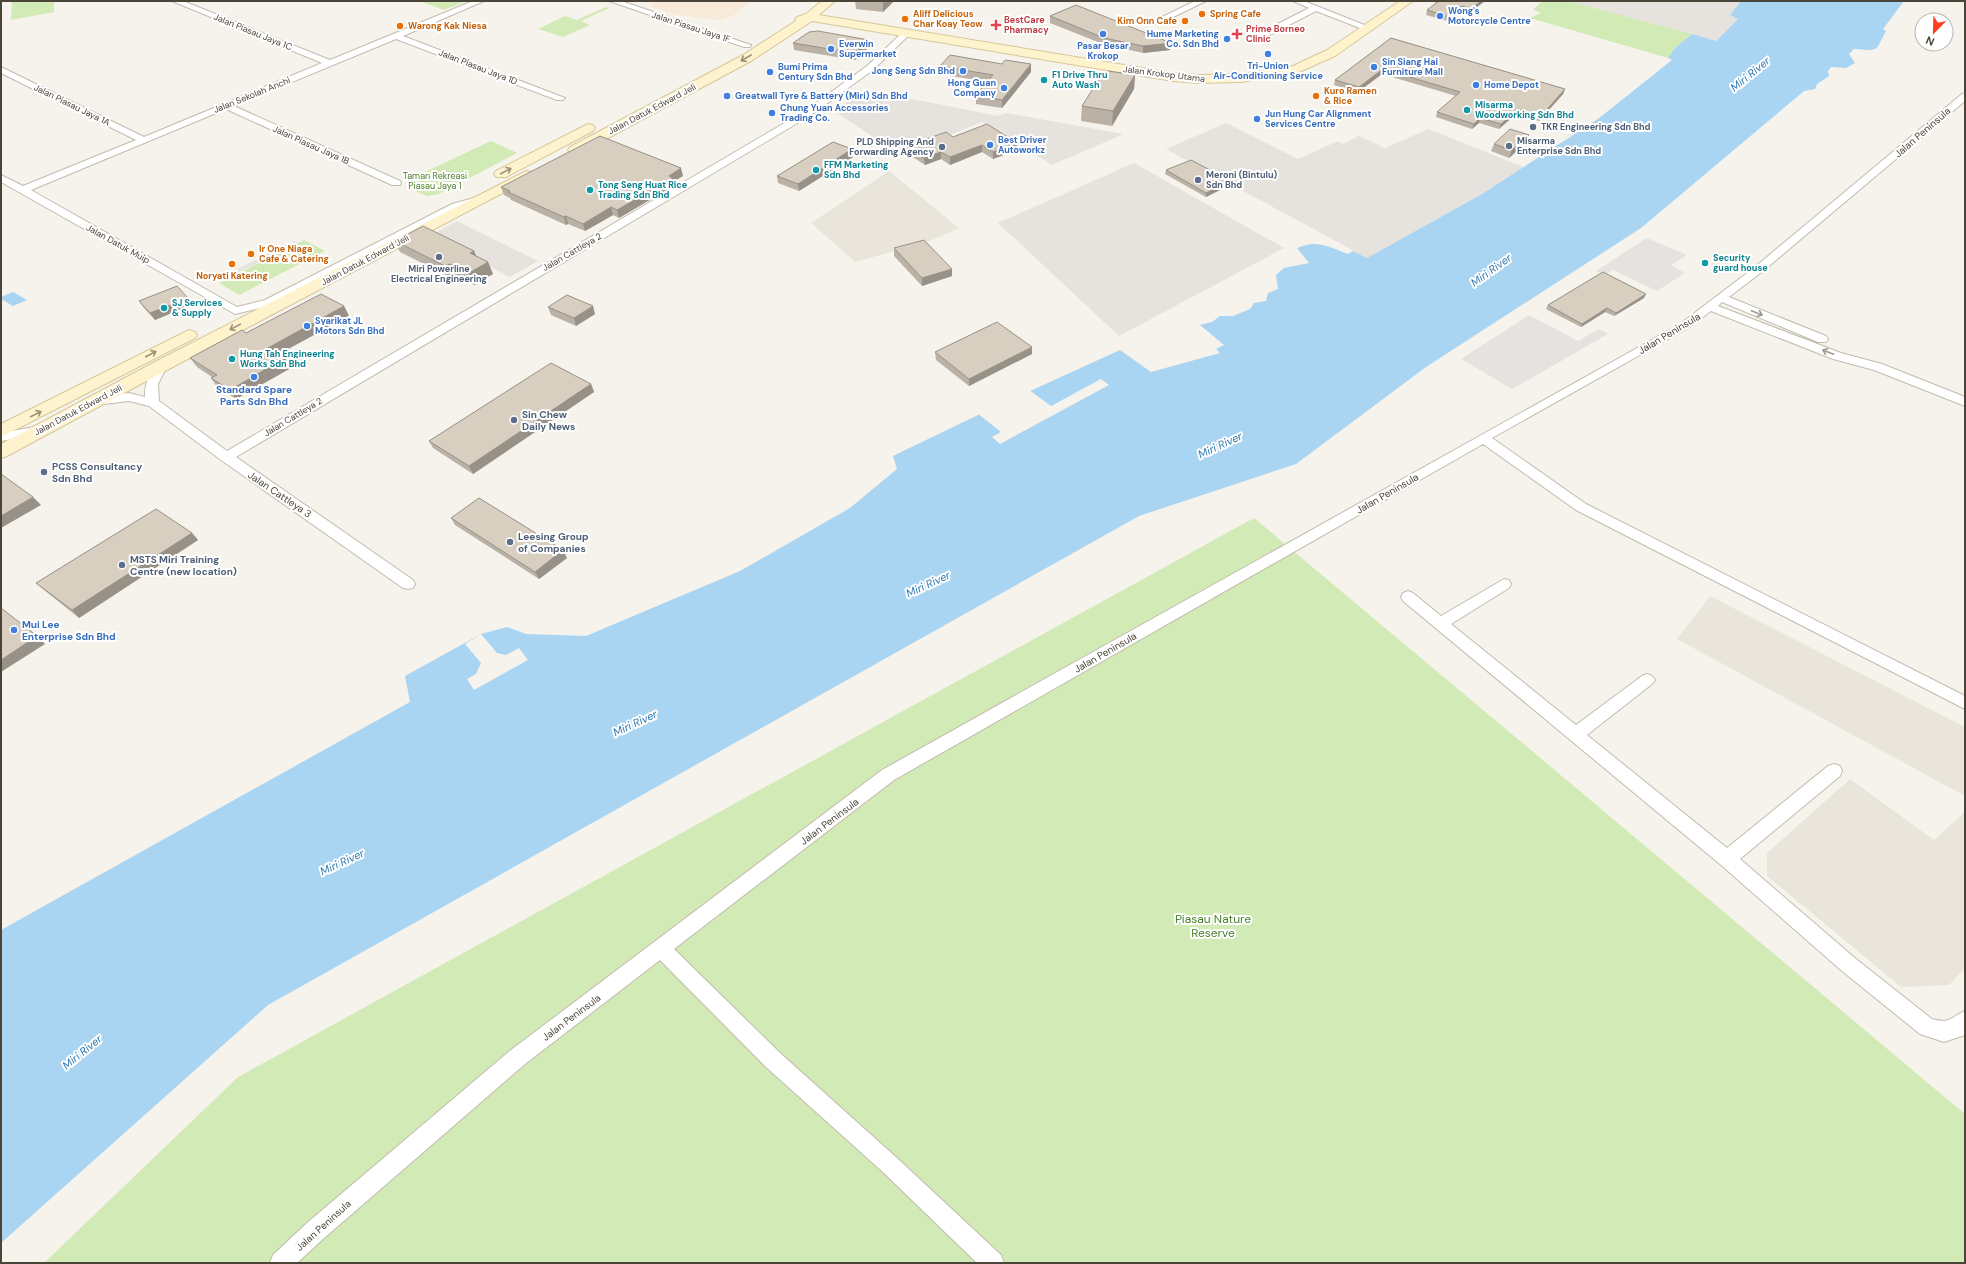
<svg xmlns="http://www.w3.org/2000/svg" width="1966" height="1264" viewBox="0 0 1966 1264" font-family="'DM Sans',sans-serif">
<style>
.residential{fill:#eae5da}
.commercial{fill:#f7ead8}
.industrial{fill:#e6e2dd}
.green{fill:#d2eab5}
.parking{fill:#e5e3e0}
.water{fill:#a9d4f2}
.pier{fill:#f6f3ec}
.lines{fill:none;stroke-linecap:round;stroke-linejoin:round}
.street-casing{stroke:#c2bbae;stroke-width:2}
.secondary-casing{stroke:#d6c79b;stroke-width:2}
.street{fill:#fff;fill-rule:evenodd}
.secondary{fill:#fff3cd;fill-rule:evenodd}
.wall{fill:#bab2a6}
.shaded-wall{fill:#979187}
.building{fill:#d8cfc1;stroke:#979187}
.oneway{stroke:#9c937c}
.oneway2{stroke:#9c9892}
.food-dot{fill:#e8710a;stroke:#fff;stroke-width:1.5}
.shop-dot{fill:#3f7fe0;stroke:#fff;stroke-width:1.5}
.health-dot{fill:#e0444e;stroke:#fff;stroke-width:1.5}
.culture-dot{fill:#0f9aa8;stroke:#fff;stroke-width:1.5}
.service-dot{fill:#5c6f8a;stroke:#fff;stroke-width:1.5}
.labels{text-anchor:middle;stroke-width:4;stroke-linejoin:round;paint-order:stroke}
.far-shop-label{font-size:9px;font-weight:bold;fill:#366cbe;stroke:#fff;text-anchor:start}
.far-food-label{font-size:9px;font-weight:bold;fill:#c56008;stroke:#fff;text-anchor:start}
.far-health-label{font-size:9px;font-weight:bold;fill:#be3a42;stroke:#fff;text-anchor:start}
.far-street-label{font-size:9px;fill:#4b4439;stroke:#fff}
.far-culture-label{font-size:9px;font-weight:bold;fill:#0d838f;stroke:#fff;text-anchor:start}
.far-service-label{font-size:9px;font-weight:bold;fill:#4e5e75;stroke:#fff;text-anchor:start}
.far-park-label{font-size:9px;fill:#4a7f2a;stroke:#fff}
.street-label{font-size:10px;fill:#4b4439;stroke:#fff}
.shop-label{font-size:10px;font-weight:bold;fill:#366cbe;stroke:#fff}
.service-label{font-size:10px;font-weight:bold;fill:#4e5e75;stroke:#fff;text-anchor:start}
.water-label{font-size:11px;font-style:italic;fill:#2e7ab2;stroke:#fff}
.near-park-label{font-size:12px;fill:#4a7f2a;stroke:#fff}
</style>
<rect width="100%" height="100%" fill="#f6f3ec"/>
<path class="residential" d="M889 171 959 228 930 241 855 262 811 223Z
M1710 596 1965 727V796L1677 639Z
M1850 779 1934 840 1965 812V968L1949 985 1901 987 1767 876V853Z"/>
<path class="commercial" d="M656 1H750L734 15 720 20 675 15 649 6Z"/>
<path class="industrial" d="M1568 1H1741L1730 15 1738 19 1716 41Z
M867 90 998 116 1006 113 1124 134 1052 165 982 122 900 155 833 110Z
M1226 123 1298 159 1338 141 1343 144 1359 136 1385 148 1428 129 1524 167 1482 194 1367 258 1166 149Z
M1134 163 1284 248 1119 336 998 223Z
M457 221 538 261 510 277 429 236Z"/>
<path class="green" d="M12 1H54V12L11 20Z
M419 1H467L444 10Z
M1542 1H1568L1692 34 1675 48 1668 58 1530 18 1541 13 1533 10Z
M606 7 609 8 581 21 590 25 563 37 538 29 565 16 577 20Z
M491 141 517 153 439 194 427 196 415 191 412 178Z
M304 240 325 251 239 295 219 283Z
M1254 518 1965 1114V1263H44L238 1077Z"/>
<path class="parking" d="M1647 238 1687 255 1671 265 1685 273 1657 291 1613 270 1605 275 1596 271Z
M294 241 298 243 221 281 217 279Z
M1529 315 1578 341 1599 329 1608 334 1512 389 1461 359Z"/>
<path class="water" d="M1741 1H1904L1883 29 1886 31 1877 48 1871 50 1854 49 1849 54 1855 63 1846 68 1831 67 1828 71 1829 76 1817 84 1815 89 1804 91 1641 228 1426 367 1296 464 1139 516 268 1005 1 1243V930L410 702 405 676 481 634 507 627 526 634 586 636 740 571 850 508 897 469 893 456 978 415 1120 350 1151 372 1220 353 1216 349 1224 345 1200 325 1212 322 1220 316H1233L1250 309 1254 303 1266 301 1268 293 1278 289 1276 275 1284 268 1309 263 1297 248C1317 239 1329 247 1348 254L1353 251 1367 258 1482 194 1598 119 1672 60 1668 58 1675 48 1692 34 1716 41 1738 19 1730 15Z
M13 292 27 300 13 306 1 299V297Z"/>
<path class="pier" d="M1101 379 1109 385 1000 444 992 437 1001 432 977 413 1029 390 1051 406Z
M481 634 497 653 506 655 519 648 528 660 474 690 467 679 476 674 481 663 465 644Z"/>
<g class="lines">
<g class="street-casing">
<path id="street" d="M172 1H183L330 60 473 1H484L403 36 565 98 563 100H557L396 39 234 106 400 181 401 183 400 185H392L226 109 31 190 237 307 265 300 452 204 481 196 486 199 485 201 460 208 273 305 235 314 1 182V175L23 186 136 140 1 73V67L144 137 322 63Z
M609 1H621L751 45 750 47H744Z
M1195 1H1206L1159 24H1156L1152 22Z
M1293 1H1304L1372 28 1371 30H1365L1316 11 1264 38H1258V34L1309 8Z
M903 32H909L910 34 873 70 811 115 236 457 413 580 415 584 413 588 408 589 403 588 221 460 149 406 129 401 95 405 91 404 89 401 91 398 95 397 129 393 145 397C144 384 150 374 157 363H165L167 366 158 384 159 401 227 451 805 111 867 66Z
M1965 93V101L1763 271 1729 297 1826 336 1828 339 1826 342H1818L1722 302 1718 306 1841 353 1882 364 1965 397V406L1874 370 1833 359 1711 311 1688 328 1492 438 1586 504 1965 696V709L1576 510 1483 444 894 780 674 949 780 1053 898 1159 1001 1255 1004 1263H977L884 1173 766 1067 660 960 525 1064 323 1239 297 1263H270L273 1255 307 1223 511 1050 882 770 1680 324 1755 267 1962 94Z
M40 426 45 427 46 430 45 433 1 441V433Z
M1504 579 1509 580 1511 584 1509 588 1451 624 1576 725 1642 676 1647 674 1652 676 1655 680 1652 684 1587 735 1727 848 1828 766 1834 764 1840 766 1842 771 1840 776 1740 859 1856 959 1932 1019C1951 1024 1949 1018 1965 1011V1035L1944 1042 1920 1034 1842 971 1721 865 1403 601 1401 597 1403 593 1408 591 1413 593 1441 616Z"/>
</g>
<g class="secondary-casing">
<path id="secondary" d="M822 1H835L819 15 1173 73 1198 75 1241 74 1293 66 1327 50 1400 1H1413L1335 56 1299 72 1241 82 1198 83 1173 81 812 21 751 61 580 153H570L568 150 570 147 743 55 796 21 795 19 797 17 806 14Z
M588 124 593 125 595 128 593 131 506 177H496L494 174 496 171Z
M526 171 531 172 533 175 531 178 167 370 7 456 1 458V444L155 362Z
M189 330 195 332 197 335 195 338 1 437V424Z"/>
</g>
<use href="#street" class="street"/>
<use href="#secondary" class="secondary"/>
</g>
<path class="wall" d="M855 1H894L883 12 856 9Z
M1436 1H1485L1469 13 1461 11 1448 21 1426 15 1427 10 1436 4 1435 3Z
M1050 16 1171 43 1170 50 1143 53 1103 44 1050 23Z
M1391 38 1565 89 1563 94 1539 121 1516 114 1499 129 1479 123 1472 129 1436 117 1437 112 1456 96 1382 74 1358 92 1334 85 1335 80Z
M869 40V47L855 60 794 50 793 43Z
M1002 64 1031 72 1002 108 976 104V95L987 82 940 74V66Z
M1135 75 1134 89 1112 126 1081 121 1082 106Z
M953 137 1017 143V150L993 159 982 152 950 165 941 159 925 165 908 154 907 146Z
M1526 143 1509 158 1491 151 1494 144Z
M852 149 853 157 799 191 778 183 777 176Z
M1166 170 1230 185 1206 197 1165 174Z
M683 176 674 181 675 185 619 218 613 215 585 231 568 224 566 225 511 200 510 198 504 195 501 187Z
M395 241 474 251 476 256 488 262 493 274 474 285 454 275 450 277 400 252Z
M894 248 952 269V276L922 286 894 256Z
M1644 298 1614 316 1605 312 1581 327 1546 309 1548 305Z
M139 301 193 304 155 320 144 308Z
M344 306 349 316 279 354 285 358 291 368 236 399 217 387 211 378 212 377 197 367 190 358 246 333Z
M548 307 595 314 576 326 551 315Z
M935 352 1032 354 969 386 936 360Z
M591 384 594 392 473 474 433 448 429 441Z
M451 518 563 550 567 558 539 579 455 525Z
M192 533 198 540 79 618 44 590 36 583Z"/>
<path class="shaded-wall" d="M883 1H894L883 12Z
M1481 1H1485L1469 13 1471 9Z
M1462 6 1461 11 1448 21 1449 17Z
M869 40V47L855 60 854 53Z
M1171 43 1170 50 1143 53V46Z
M1031 64V72L1002 108V100Z
M1383 69 1382 74 1358 92 1359 87Z
M1135 75 1134 89 1112 126 1113 111Z
M1565 89 1563 94 1539 121 1541 116Z
M1518 109 1516 114 1499 129 1501 124Z
M1480 118 1479 123 1472 129 1474 124Z
M1529 135 1526 143 1509 158 1512 150Z
M1017 143V150L993 159V152Z
M982 145V152L950 165V157Z
M852 149 853 157 799 191 798 184Z
M941 152V159L925 165 924 158Z
M681 168 683 176 674 181 675 185 619 218 617 210 669 176Z
M1231 181 1230 185 1206 197V193Z
M611 207 613 215 585 231 583 224Z
M566 216 568 224 566 225 564 217Z
M474 251 479 262 470 253Z
M488 262 493 274 474 285 469 273Z
M450 264 454 275 450 277 445 266Z
M952 269V276L922 286V278Z
M1646 294 1644 298 1614 316 1616 313Z
M188 298 193 304 155 320 150 313Z
M344 306 349 316 273 357 268 348Z
M593 306 595 314 576 326 574 318Z
M1607 308 1605 312 1581 327 1582 324Z
M1032 347V354L969 386V379Z
M285 358 291 368 236 399 230 390Z
M591 384 594 392 473 474 469 466Z
M33 497 41 505 1 528V516Z
M192 533 198 540 79 618 72 610Z
M563 550 567 558 539 579 535 572Z
M37 636 45 644 1 672V660Z"/>
<path class="building" d="M1439 1H1481L1471 9 1462 6 1449 17 1427 10Z
M1076 5 1171 43 1143 46 1104 38 1050 16Z
M818 31 869 40 854 53 793 43 809 32Z
M1391 38 1565 89 1541 116 1518 109 1501 124 1480 118 1474 124 1437 112 1460 92 1383 69 1359 87 1335 80Z
M950 55 1002 64 1005 60 1031 64 1002 100 976 95 993 75 940 66Z
M1108 71 1135 75 1113 111 1082 106 1103 73Z
M987 124 1017 143 993 152 982 145 950 157 941 152 924 158 907 146 946 132 953 137Z
M1510 129 1529 135 1512 150 1494 144Z
M600 136 681 168 669 176 673 178 617 210 611 207 583 224 566 216 564 217 508 192 510 191 501 187Z
M833 142 852 149 798 184 777 176Z
M1191 160 1231 181 1206 193 1166 170Z
M423 226 474 251 470 253 488 262 469 273 450 264 445 266 395 241Z
M924 240 952 269 922 278 894 248Z
M1603 272 1646 294 1616 313 1607 308 1582 324 1548 305Z
M177 286 188 298 150 313 139 301Z
M321 294 344 306 268 348 285 358 230 390 211 378 217 375 190 358 242 330 246 333Z
M567 295 593 306 574 318 548 307Z
M997 322 1032 347 969 379 935 352Z
M551 363 591 384 469 466 429 441Z
M1 474 33 497 1 516Z
M479 498 563 550 535 572 451 518Z
M156 509 192 533 72 610 36 583Z
M1 608 37 636 1 660Z"/>
<defs><path id="oneway-shaft" d="M-6 0H5M1.5-3L5.5 0L1.5 3" fill="none" stroke-width="1.6" stroke-linecap="round" stroke-linejoin="round"/></defs>
<g class="oneway">
<use href="#oneway-shaft" transform="translate(746 58) rotate(150)"/>
<use href="#oneway-shaft" transform="translate(506 171) rotate(-28)"/>
<use href="#oneway-shaft" transform="translate(235 327) rotate(152)"/>
<use href="#oneway-shaft" transform="translate(151 354) rotate(-27)"/>
<use href="#oneway-shaft" transform="translate(36 414) rotate(-27)"/>
</g>
<g class="oneway2">
<use href="#oneway-shaft" transform="translate(1757 313) rotate(22)"/>
<use href="#oneway-shaft" transform="translate(1828 352) rotate(-159)"/>
</g>
<g class="food-dot">
<circle cx="1202" cy="14" r="4"/>
<circle cx="905" cy="19" r="4"/>
<circle cx="1185" cy="21" r="4"/>
<circle cx="400" cy="26" r="4"/>
<circle cx="1316" cy="96" r="4"/>
<circle cx="251" cy="254" r="4"/>
<circle cx="232" cy="264" r="4"/>
</g>
<g class="shop-dot">
<circle cx="1440" cy="16" r="4"/>
<circle cx="1103" cy="34" r="4"/>
<circle cx="1227" cy="39" r="4"/>
<circle cx="831" cy="49" r="4"/>
<circle cx="1268" cy="54" r="4"/>
<circle cx="1374" cy="67" r="4"/>
<circle cx="963" cy="71" r="4"/>
<circle cx="770" cy="72" r="4"/>
<circle cx="1476" cy="85" r="4"/>
<circle cx="1004" cy="88" r="4"/>
<circle cx="727" cy="96" r="4"/>
<circle cx="772" cy="113" r="4"/>
<circle cx="1257" cy="119" r="4"/>
<circle cx="990" cy="145" r="4"/>
<circle cx="307" cy="326" r="4"/>
<circle cx="254" cy="377" r="4"/>
<circle cx="14" cy="630" r="4"/>
</g>
<g class="health-dot">
<path d="M994 19h4v4h4v4h-4v4h-4v-4h-4v-4h4z"/>
<path d="M1235 28h4v4h4v4h-4v4h-4v-4h-4v-4h4z"/>
</g>
<g class="culture-dot">
<circle cx="1044" cy="80" r="4"/>
<circle cx="1467" cy="110" r="4"/>
<circle cx="816" cy="170" r="4"/>
<circle cx="590" cy="190" r="4"/>
<circle cx="1705" cy="263" r="4"/>
<circle cx="164" cy="308" r="4"/>
<circle cx="232" cy="359" r="4"/>
</g>
<g class="service-dot">
<circle cx="1533" cy="127" r="4"/>
<circle cx="1509" cy="146" r="4"/>
<circle cx="942" cy="147" r="4"/>
<circle cx="1198" cy="180" r="4"/>
<circle cx="439" cy="257" r="4"/>
<circle cx="514" cy="420" r="4"/>
<circle cx="44" cy="472" r="4"/>
<circle cx="510" cy="542" r="4"/>
<circle cx="122" cy="565" r="4"/>
</g>
<g class="labels">
<g class="far-shop-label">
<text x="1448" y="14">Wong's<tspan x="1448" dy="10">Motorcycle Centre</tspan></text>
<text x="1219" y="37" text-anchor="end">Hume Marketing<tspan x="1219" dy="10">Co. Sdn Bhd</tspan></text>
<text x="839" y="47">Everwin<tspan x="839" dy="10">Supermarket</tspan></text>
<text x="1103" y="49" text-anchor="middle">Pasar Besar<tspan x="1103" dy="10">Krokop</tspan></text>
<text x="1382" y="65">Sin Siang Hai<tspan x="1382" dy="10">Furniture Mall</tspan></text>
<text x="1268" y="69" text-anchor="middle">Tri-Union<tspan x="1268" dy="10">Air-Conditioning Service</tspan></text>
<text x="778" y="70">Bumi Prima<tspan x="778" dy="10">Century Sdn Bhd</tspan></text>
<text x="955" y="74" text-anchor="end">Jong Seng Sdn Bhd</text>
<text x="996" y="86" text-anchor="end">Hong Guan<tspan x="996" dy="10">Company</tspan></text>
<text x="1484" y="88">Home Depot</text>
<text x="735" y="99">Greatwall Tyre &amp; Battery (Miri) Sdn Bhd</text>
<text x="780" y="111">Chung Yuan Accessories<tspan x="780" dy="10">Trading Co.</tspan></text>
<text x="1265" y="117">Jun Hung Car Alignment<tspan x="1265" dy="10">Services Centre</tspan></text>
<text x="998" y="143">Best Driver<tspan x="998" dy="10">Autoworkz</tspan></text>
<text x="315" y="324">Syarikat JL<tspan x="315" dy="10">Motors Sdn Bhd</tspan></text>
</g>
<g class="far-food-label">
<text x="913" y="17">Aliff Delicious<tspan x="913" dy="10">Char Koay Teow</tspan></text>
<text x="1210" y="17">Spring Cafe</text>
<text x="1177" y="24" text-anchor="end">Kim Onn Cafe</text>
<text x="408" y="29">Warong Kak Niesa</text>
<text x="1324" y="94">Kuro Ramen<tspan x="1324" dy="10">&amp; Rice</tspan></text>
<text x="259" y="252">Ir One Niaga<tspan x="259" dy="10">Cafe &amp; Catering</tspan></text>
<text x="232" y="279" text-anchor="middle">Noryati Katering</text>
</g>
<g class="far-health-label">
<text x="1004" y="23">BestCare<tspan x="1004" dy="10">Pharmacy</tspan></text>
<text x="1246" y="32">Prime Borneo<tspan x="1246" dy="10">Clinic</tspan></text>
</g>
<g class="far-street-label">
<text transform="translate(691 27) rotate(18)" y="3">Jalan Piasau Jaya 1F</text>
<text transform="translate(253 32) rotate(22)" y="3">Jalan Piasau Jaya 1C</text>
<text transform="translate(478 67) rotate(21)" y="3">Jalan Piasau Jaya 1D</text>
<text transform="translate(1164 74) rotate(7)" y="3">Jalan Krokop Utama</text>
<text transform="translate(252 95) rotate(-22)" y="3">Jalan Sekolah Anchi</text>
<text transform="translate(72 105) rotate(26)" y="3">Jalan Piasau Jaya 1A</text>
<text transform="translate(652 109) rotate(-28)" y="3">Jalan Datuk Edward Jeli</text>
<text transform="translate(311 145) rotate(24)" y="3">Jalan Piasau Jaya 1B</text>
<text transform="translate(118 244) rotate(29)" y="3">Jalan Datuk Muip</text>
<text transform="translate(572 252) rotate(-30)" y="3">Jalan Cattleya 2</text>
<text transform="translate(365 260) rotate(-28)" y="3">Jalan Datuk Edward Jeli</text>
<text transform="translate(78 410) rotate(-28)" y="3">Jalan Datuk Edward Jeli</text>
<text transform="translate(293 417) rotate(-31)" y="3">Jalan Cattleya 2</text>
</g>
<g class="far-culture-label">
<text x="1052" y="78">F1 Drive Thru<tspan x="1052" dy="10">Auto Wash</tspan></text>
<text x="1475" y="108">Misarma<tspan x="1475" dy="10">Woodworking Sdn Bhd</tspan></text>
<text x="824" y="168">FFM Marketing<tspan x="824" dy="10">Sdn Bhd</tspan></text>
<text x="598" y="188">Tong Seng Huat Rice<tspan x="598" dy="10">Trading Sdn Bhd</tspan></text>
<text x="1713" y="261">Security<tspan x="1713" dy="10">guard house</tspan></text>
<text x="172" y="306">SJ Services<tspan x="172" dy="10">&amp; Supply</tspan></text>
<text x="240" y="357">Hung Tah Engineering<tspan x="240" dy="10">Works Sdn Bhd</tspan></text>
</g>
<g class="far-service-label">
<text x="1541" y="130">TKR Engineering Sdn Bhd</text>
<text x="1517" y="144">Misarma<tspan x="1517" dy="10">Enterprise Sdn Bhd</tspan></text>
<text x="934" y="145" text-anchor="end">PLD Shipping And<tspan x="934" dy="10">Forwarding Agency</tspan></text>
<text x="1206" y="178">Meroni (Bintulu)<tspan x="1206" dy="10">Sdn Bhd</tspan></text>
<text x="439" y="272" text-anchor="middle">Miri Powerline<tspan x="439" dy="10">Electrical Engineering</tspan></text>
</g>
<g class="far-park-label">
<text x="435" y="179">Taman Rekreasi<tspan x="435" dy="10">Piasau Jaya 1</tspan></text>
</g>
<g class="street-label">
<text transform="translate(1922 132) rotate(-41)" y="4">Jalan Peninsula</text>
<text transform="translate(1669 333) rotate(-31)" y="4">Jalan Peninsula</text>
<text transform="translate(1387 493) rotate(-30)" y="4">Jalan Peninsula</text>
<text transform="translate(280 494) rotate(34)" y="4">Jalan Cattleya 3</text>
<text transform="translate(1105 652) rotate(-30)" y="4">Jalan Peninsula</text>
<text transform="translate(829 821) rotate(-37)" y="4">Jalan Peninsula</text>
<text transform="translate(571 1017) rotate(-37)" y="4">Jalan Peninsula</text>
<text transform="translate(323 1225) rotate(-42)" y="4">Jalan Peninsula</text>
</g>
<g class="shop-label">
<text x="254" y="393">Standard Spare<tspan x="254" dy="12">Parts Sdn Bhd</tspan></text>
<text x="22" y="628" text-anchor="start">Mui Lee<tspan x="22" dy="12">Enterprise Sdn Bhd</tspan></text>
</g>
<g class="service-label">
<text x="522" y="418">Sin Chew<tspan x="522" dy="12">Daily News</tspan></text>
<text x="52" y="470">PCSS Consultancy<tspan x="52" dy="12">Sdn Bhd</tspan></text>
<text x="518" y="540">Leesing Group<tspan x="518" dy="12">of Companies</tspan></text>
<text x="130" y="563">MSTS Miri Training<tspan x="130" dy="12">Centre (new location)</tspan></text>
</g>
<g class="water-label">
<text transform="translate(1750 74) rotate(-39)" y="4">Miri River</text>
<text transform="translate(1491 270) rotate(-36)" y="4">Miri River</text>
<text transform="translate(1220 445) rotate(-25)" y="4">Miri River</text>
<text transform="translate(928 584) rotate(-25)" y="4">Miri River</text>
<text transform="translate(635 723) rotate(-25)" y="4">Miri River</text>
<text transform="translate(342 862) rotate(-25)" y="4">Miri River</text>
<text transform="translate(82 1052) rotate(-39)" y="4">Miri River</text>
</g>
<g class="near-park-label">
<text x="1213" y="923">Piasau Nature<tspan x="1213" dy="14">Reserve</tspan></text>
</g>
</g>
<rect width="1966" height="1264" fill="none" stroke="#4b4439" stroke-width="4"/>
<g transform="translate(1934 32) rotate(203)"><circle r="19" fill="#ffffff" stroke="#b7b4b0"/>
<path d="M0-3L7 15L0 10L-7 15Z" fill="#fc3f1d"/>
<text y="-6" font-size="11" font-weight="bold" text-anchor="middle" fill="#4b4439">N</text>
</g>
</svg>
